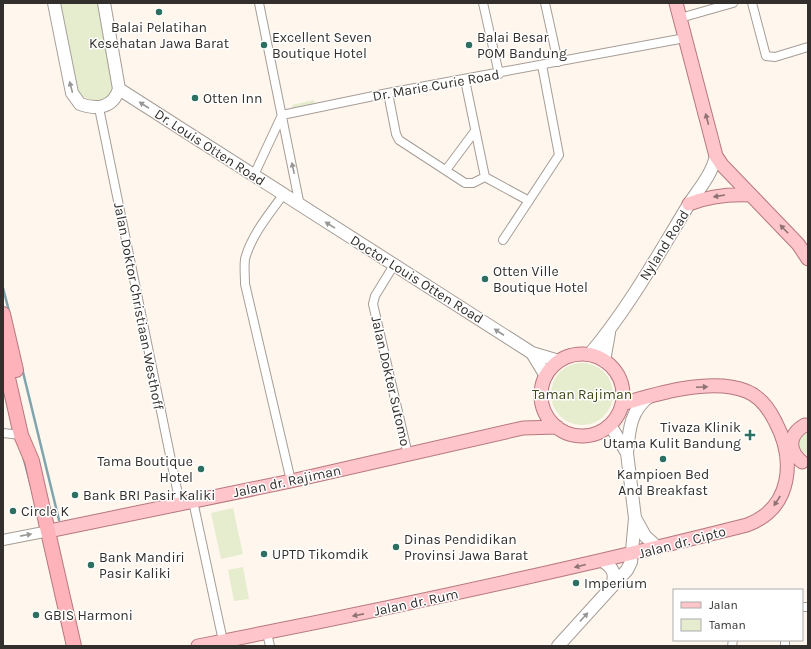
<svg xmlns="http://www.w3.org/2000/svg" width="811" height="649" viewBox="0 0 811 649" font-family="Karla,sans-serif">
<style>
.green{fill:#e6ecce}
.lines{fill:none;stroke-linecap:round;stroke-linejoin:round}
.stream{stroke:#81a5ae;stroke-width:2.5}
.minor-casing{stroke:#a69d96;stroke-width:10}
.tertiary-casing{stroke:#a69d96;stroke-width:12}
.secondary-casing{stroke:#a69d96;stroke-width:14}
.primary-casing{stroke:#b7787d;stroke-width:15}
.trunk-casing{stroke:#b7787d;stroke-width:16}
.minor{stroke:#fff;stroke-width:8}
.tertiary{stroke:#fff;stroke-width:10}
.secondary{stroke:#fff;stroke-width:12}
.primary{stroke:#fec5cb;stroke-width:13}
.trunk{stroke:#feb2ba;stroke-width:14}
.oneway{fill:#989796}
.oneway2{fill:#8e7274}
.poi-dot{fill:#2d7062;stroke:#fff;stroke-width:1.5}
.labels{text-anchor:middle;stroke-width:3;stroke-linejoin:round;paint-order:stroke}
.poi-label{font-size:14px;fill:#322f2c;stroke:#fff;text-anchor:start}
.street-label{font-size:14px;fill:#322f2c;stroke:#fff}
.park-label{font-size:14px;fill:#3f4615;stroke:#fff}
</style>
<rect width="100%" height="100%" fill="#fff6ee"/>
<path class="green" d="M58 3H102L117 83 108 98 98 103 79 95 75 89Z
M314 100 315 105 293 110 292 105Z
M551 394a31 31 0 1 1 62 0a31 31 0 1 1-62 0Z
M808 431V455C800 451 798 446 800 438Z
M233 508 243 554 221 559 211 513Z
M243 567 249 599 234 601 228 570Z"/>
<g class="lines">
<path class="stream" d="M3 288 9 311
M22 368 59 520
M23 456 31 486"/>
<g class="minor-casing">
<path id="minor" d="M259 3 300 206
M483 3 499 74
M545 3 558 62
M752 3 766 56 775 57 808 47
M680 18 733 3
M465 80 485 177
M388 93 396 134 399 140 465 183H473L485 177 529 201
M99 108 180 504
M282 115 388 93 685 38
M446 170 475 131
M254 175 282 115
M283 195C269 214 251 236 245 259 244 267 245 276 245 284L291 481
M503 240 559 155 542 65
M394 265 375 296 373 304 408 455
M3 433 21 435
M193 501 223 641
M802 607H808
M267 633 270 646
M785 640V646
M732 646 733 640"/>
</g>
<g class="tertiary-casing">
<path id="tertiary" d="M3 540 49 531"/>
</g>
<g class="secondary-casing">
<path id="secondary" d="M54 3 72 93 80 104C97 110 113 108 119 89L104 3
M119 89 532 353 559 361
M532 353 546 376
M589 355C628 309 658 255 689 204 699 189 712 174 716 156
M604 361 609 333
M627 453C629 431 630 410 650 396
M635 518 645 536 658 548
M602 561C613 567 617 575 611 587
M558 646 627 570 631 562 635 518 627 453 610 425"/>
</g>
<g class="primary-casing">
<path id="primary" d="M676 3 716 156 722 165 798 244 808 259
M689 204C709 196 729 194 751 195
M541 395a41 41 0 1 1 82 0a41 41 0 1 1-82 0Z
M802 462C787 450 789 434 805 425
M49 531 291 481 523 428 557 427
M198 646C382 610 565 571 747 525 792 508 796 460 775 421 769 409 759 396 746 391 712 377 655 394 622 404"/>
</g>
<g class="trunk-casing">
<path id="trunk" d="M3 314 16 370
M3 356 21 435 32 461 74 646"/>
</g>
<use href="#minor" class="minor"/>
<use href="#tertiary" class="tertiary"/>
<use href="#secondary" class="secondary"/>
<use href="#primary" class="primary"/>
<use href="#trunk" class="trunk"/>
</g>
<defs><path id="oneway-solid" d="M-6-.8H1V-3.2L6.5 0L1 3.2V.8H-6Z"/></defs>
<g class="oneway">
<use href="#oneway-solid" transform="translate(71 87) rotate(-105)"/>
<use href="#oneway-solid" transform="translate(144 105) rotate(-147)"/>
<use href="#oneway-solid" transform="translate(293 168) rotate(-102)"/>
<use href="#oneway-solid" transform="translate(330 225) rotate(-148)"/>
<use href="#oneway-solid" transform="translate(499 332) rotate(-147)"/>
<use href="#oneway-solid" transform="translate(26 535) rotate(-11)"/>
<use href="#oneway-solid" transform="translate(584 617) rotate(-47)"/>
</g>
<g class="oneway2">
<use href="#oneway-solid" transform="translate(707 119) rotate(-105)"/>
<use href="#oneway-solid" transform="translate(719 196) rotate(171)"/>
<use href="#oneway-solid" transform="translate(784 229) rotate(-134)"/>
<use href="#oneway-solid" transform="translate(702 387) rotate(-3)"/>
<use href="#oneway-solid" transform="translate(777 501) rotate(123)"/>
<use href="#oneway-solid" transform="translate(580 566) rotate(166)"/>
<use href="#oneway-solid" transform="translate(358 615) rotate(169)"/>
</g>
<g class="poi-dot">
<circle cx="159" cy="12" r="4"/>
<circle cx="264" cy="45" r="4"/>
<circle cx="469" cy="45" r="4"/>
<circle cx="195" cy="98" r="4"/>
<circle cx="485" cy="279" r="4"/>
<path d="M748 429h4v4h4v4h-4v4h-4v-4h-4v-4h4z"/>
<circle cx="663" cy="459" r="4"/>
<circle cx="201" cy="469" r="4"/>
<circle cx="75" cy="495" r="4"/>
<circle cx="13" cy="511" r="4"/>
<circle cx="396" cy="547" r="4"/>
<circle cx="264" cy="554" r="4"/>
<circle cx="91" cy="565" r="4"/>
<circle cx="576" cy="583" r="4"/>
<circle cx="36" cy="615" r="4"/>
</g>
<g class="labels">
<g class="poi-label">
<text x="159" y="32" text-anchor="middle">Balai Pelatihan<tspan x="159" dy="16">Kesehatan Jawa Barat</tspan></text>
<text x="272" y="42">Excellent Seven<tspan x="272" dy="16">Boutique Hotel</tspan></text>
<text x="477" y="42">Balai Besar<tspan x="477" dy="16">POM Bandung</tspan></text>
<text x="203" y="103">Otten Inn</text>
<text x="493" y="276">Otten Ville<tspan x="493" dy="16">Boutique Hotel</tspan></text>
<text x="741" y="432" text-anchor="end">Tivaza Klinik<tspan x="741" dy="16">Utama Kulit Bandung</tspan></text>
<text x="193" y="466" text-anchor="end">Tama Boutique<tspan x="193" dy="16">Hotel</tspan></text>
<text x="663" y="479" text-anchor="middle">Kampioen Bed<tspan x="663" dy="16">And Breakfast</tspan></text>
<text x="83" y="500">Bank BRI Pasir Kaliki</text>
<text x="21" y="516">Circle K</text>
<text x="404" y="544">Dinas Pendidikan<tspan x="404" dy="16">Provinsi Jawa Barat</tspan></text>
<text x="272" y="559">UPTD Tikomdik</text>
<text x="99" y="562">Bank Mandiri<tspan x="99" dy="16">Pasir Kaliki</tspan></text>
<text x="584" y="588">Imperium</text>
<text x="44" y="620">GBIS Harmoni</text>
</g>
<g class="street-label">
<text transform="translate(436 85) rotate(-10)" y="5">Dr. Marie Curie Road</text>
<text transform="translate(210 147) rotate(33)" y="5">Dr. Louis Otten Road</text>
<text transform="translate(664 245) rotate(-58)" y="5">Nyland Road</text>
<text transform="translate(417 279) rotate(32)" y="5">Doctor Louis Otten Road</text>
<text transform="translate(139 306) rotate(79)" y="5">Jalan Doktor Christiaan Westhoff</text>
<text transform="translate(391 381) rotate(77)" y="5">Jalan Dokter Sutomo</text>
<text transform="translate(287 481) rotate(-12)" y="5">Jalan dr. Rajiman</text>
<text transform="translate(682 542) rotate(-15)" y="5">Jalan dr. Cipto</text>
<text transform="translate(416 602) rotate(-12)" y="5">Jalan dr. Rum</text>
</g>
<g class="park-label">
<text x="582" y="399">Taman Rajiman</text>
</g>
</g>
<rect width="811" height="649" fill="none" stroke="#322f2c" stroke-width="8"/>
<rect x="673" y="589" width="130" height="52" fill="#ffffff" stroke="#adacab"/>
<rect x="681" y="602" width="20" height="6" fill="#fec5cb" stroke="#adacab"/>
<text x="709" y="609" font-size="12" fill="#322f2c">Jalan</text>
<rect x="681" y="619" width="20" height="12" fill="#e6ecce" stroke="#adacab"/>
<text x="709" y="629" font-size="12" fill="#322f2c">Taman</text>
</svg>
